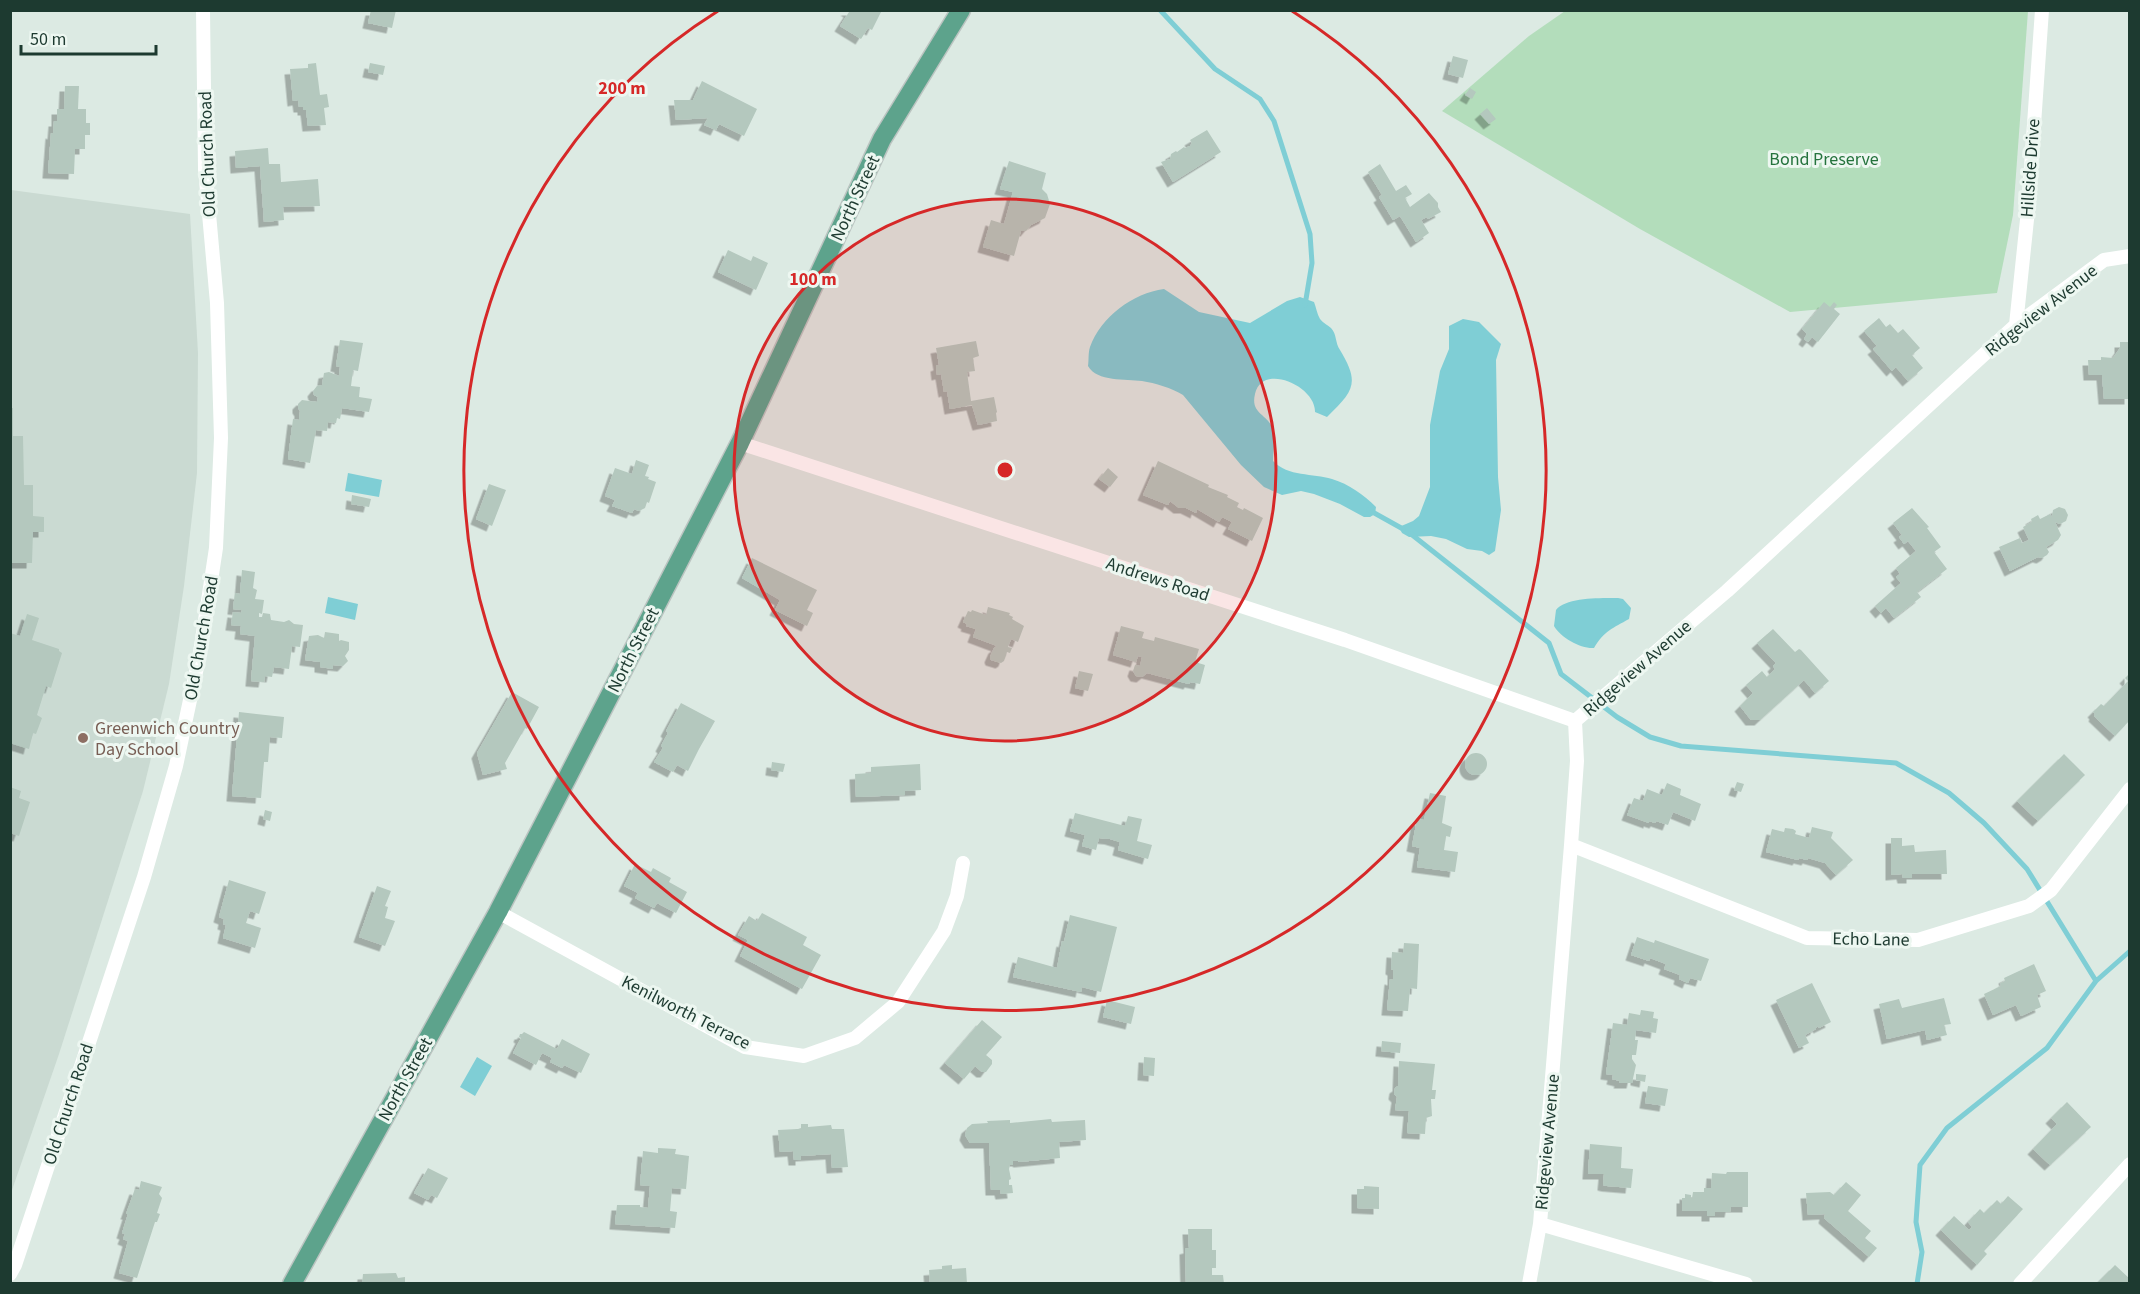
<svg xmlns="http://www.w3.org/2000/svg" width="2140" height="1294" viewBox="0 0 2140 1294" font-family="'Source Sans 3',sans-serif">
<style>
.built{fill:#cadad2}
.green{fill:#b3ddbb}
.water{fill:#7fced5}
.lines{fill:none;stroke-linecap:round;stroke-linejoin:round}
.stream{stroke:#7fced5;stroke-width:5}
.building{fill:#b4c8be;filter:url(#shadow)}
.primary-casing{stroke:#bbc4c1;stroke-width:21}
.minor{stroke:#fff;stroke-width:14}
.primary{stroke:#5da38c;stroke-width:18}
.ring{fill:none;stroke:#d62828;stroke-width:3}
.education-dot{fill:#8d6e63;stroke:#edf7f1;stroke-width:2}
.labels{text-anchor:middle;stroke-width:6;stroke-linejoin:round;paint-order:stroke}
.street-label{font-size:18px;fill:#1d3a30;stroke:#edf7f1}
.park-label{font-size:18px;fill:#25733d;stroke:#edf7f1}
.education-label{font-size:18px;fill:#785e54;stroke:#edf7f1;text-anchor:start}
.centre{fill:#d62828;stroke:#edf7f1;stroke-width:3}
.ring-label{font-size:18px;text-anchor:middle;font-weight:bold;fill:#d62828;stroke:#edf7f1;stroke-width:6;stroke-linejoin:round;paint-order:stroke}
</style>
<defs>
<filter id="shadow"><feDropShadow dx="-5.5" dy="5.5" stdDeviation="0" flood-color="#0004"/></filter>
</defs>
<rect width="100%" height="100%" fill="#dceae3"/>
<path class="built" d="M11 190 190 214 198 353 197 473 184 586 169 684 143 791 59 1054 11 1193Z"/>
<path class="green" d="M1565 11H2028L2013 215 1997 293 1790 312 1640 229 1442 111 1529 36Z"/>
<path class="water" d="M1164 289 1199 312 1250 323 1287 301 1300 297 1314 302C1316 307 1317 314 1320 319 1323 323 1328 325 1331 328 1337 334 1335 343 1340 350 1360 383 1354 391 1327 417L1315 412C1316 386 1262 362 1255 394 1250 414 1268 414 1273 429 1276 439 1273 450 1273 461 1288 477 1313 473 1332 479 1349 484 1364 495 1376 507L1375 514 1370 517H1364L1340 504 1314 494 1301 491 1282 495 1264 487 1241 465 1183 395C1172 388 1155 383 1142 381 1126 379 1097 382 1088 366 1089 360 1088 353 1090 347 1101 317 1133 293 1164 289Z
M1463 319 1479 322 1501 344 1496 360 1498 477 1501 510 1495 551 1489 555 1482 551 1467 549 1446 539 1431 536 1409 537 1402 533 1399 527 1413 521 1419 516 1430 487V425L1440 371 1449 349V326Z
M348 473 382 480 379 497 345 491Z
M328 597 358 604 355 620 325 613Z
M1618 598 1623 599 1631 608 1629 619C1613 628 1604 631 1594 648 1581 649 1561 638 1554 626L1556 610C1566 597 1601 598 1618 598Z
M477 1057 492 1066 475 1096 460 1087Z"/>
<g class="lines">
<path class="stream" d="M1160 10 1215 69 1260 99 1274 121 1310 234 1312 263 1305 305
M1369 510 1403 529
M1411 534 1549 643 1561 674 1617 717 1650 737 1681 746 1896 763 1949 793 1984 823 2027 869 2096 981
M1917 1284 1922 1252 1916 1222 1920 1165 1947 1128 2047 1048 2096 981 2130 951"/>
</g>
<path class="building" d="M371 10H396L392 28 368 23Z
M846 10H882L872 30 868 28 861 39 840 26 849 12Z
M1453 56 1468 60 1463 78 1448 74Z
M316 63 320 95 327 94 329 107 324 108 326 125 308 126 306 110H303V107H299L298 100 293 101 290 69 308 68V64Z
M370 63 385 66 383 75 368 72Z
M702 81 757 109 744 136 719 124 716 130 704 125 708 118 676 120 674 100H693Z
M65 86H79L78 109H86V123H90V135H85V149H75L74 174 48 173 51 133 53 134 54 121H57V109H64Z
M1470 88 1476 92 1472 99 1465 95Z
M1487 108 1496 119 1489 124 1480 114Z
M1207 130 1221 152 1173 182 1161 162 1170 159 1171 154 1176 151 1177 152 1184 147 1185 148 1190 146 1192 143 1190 140Z
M268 148 269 164H280L281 182 318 179 320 206 283 207 284 220 264 222 260 166 236 168 235 151Z
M1009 161 1046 173 1042 189 1047 194 1050 204 1045 218 1031 225 1026 231H1021L1014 256 983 247 991 220 1004 224 1013 192 1000 189Z
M1380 164 1396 191 1406 185 1412 194 1405 198 1410 207 1429 193 1438 203V207L1441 212 1428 219 1427 217 1421 220 1429 233 1416 242 1400 216 1393 220 1379 197 1382 195 1368 172Z
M728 250 751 261 753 256 768 263 756 290 718 272Z
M1824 302 1830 307 1834 302 1837 305 1834 309 1840 314 1818 342 1812 337 1808 342 1804 339 1807 334 1802 329Z
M1879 318 1886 327 1890 324 1898 333 1903 329 1920 348 1912 355 1923 368 1908 381 1896 367 1892 371 1873 349 1877 346 1864 331Z
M340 340 363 343 358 371 353 370 351 386 360 387 359 397 372 399 369 412 342 408 340 419 337 418 336 423 328 422 327 431 316 430 310 463 288 459 293 419 299 420 300 411 298 408V404L302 400 317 402 318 397 314 395 313 391 317 386 322 385 324 373 329 372 339 376 340 367 336 366Z
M976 341 979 356 973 358 975 371 967 372 971 401 994 397 997 412 996 413 997 421 978 425 972 405 950 409 947 391 944 392 941 374 937 375 936 366 939 365 936 348Z
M2120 342H2130V399H2104L2102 375H2089L2088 360H2101V357L2113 358 2120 348Z
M10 408H13V436H23L24 485H33V516L44 517V532H33L32 563H10Z
M636 460 649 465 645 476 649 477 648 479 656 482 649 503 647 502 645 508 639 511 634 509 632 513 612 506 615 500 605 496 615 468 632 474Z
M1158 461 1209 485 1208 487 1228 495 1227 497 1239 503 1237 507 1243 510 1244 508 1263 518 1252 541 1228 529 1232 522 1222 517 1219 522 1197 509 1196 513 1186 508H1179L1170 501 1168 505 1143 495Z
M1108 468 1118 477 1110 487 1099 479Z
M489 484 506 490 492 526 476 519Z
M352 495 371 499 369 507 351 504Z
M2059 507 2065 509 2068 515 2066 521 2060 524 2055 522 2061 535 2058 540 2046 547 2049 552 2047 555 2042 558 2038 557 2010 571 1999 547 2020 538 2022 543 2029 540 2023 527 2032 522 2031 519 2038 515 2040 519 2050 514 2052 517 2053 510Z
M1912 508 1929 527 1927 528 1941 547 1934 552 1947 569 1917 592 1921 597 1894 618 1886 608 1881 613 1875 606 1901 583 1896 577 1900 574 1896 568 1916 551 1908 541 1904 544 1899 537 1902 535 1893 523Z
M752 558 817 590 807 610 813 613 807 626 775 610 780 600 742 578Z
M242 570 255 572 253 588 257 590 255 599 264 600 262 614 259 613V617H262L263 613 270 614 271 620 284 622 289 620 294 624 303 625 300 647 292 646 289 669 274 667 272 677 265 676 264 682 251 681 255 636 240 634 241 626 231 625 233 612 241 613 242 610 233 609 235 593 240 594Z
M988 607 1010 613 1009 615 1013 617 1012 619 1024 626 1018 642 1011 639 1008 647 1012 648 1010 653 1007 652 1004 661 1001 663 991 660 990 657 994 648 997 646 973 637 976 629 966 626 967 624 963 622 968 611 971 612 972 610 986 615Z
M27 614 39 618 32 640 59 649V651L62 653 51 688 46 686 37 715 42 718 36 734 33 733 29 749 10 743V633L20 636Z
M1121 626 1144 632 1142 638 1154 641 1155 637 1199 649 1195 662 1205 665 1200 684 1190 682 1189 684 1147 673 1142 677 1136 676 1133 671 1135 665 1140 666 1142 657 1138 656 1136 662 1113 655Z
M1773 629 1795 652 1799 649 1801 650 1829 681 1815 693 1804 680 1760 720H1751L1740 706 1753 693 1746 685 1762 671 1767 677 1775 669 1773 666 1776 663 1757 643Z
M325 632 339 634V641L341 640 349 642V650L345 656 348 661 343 666 333 665V669L320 667V662L305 660 309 636 318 635 324 638Z
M1079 671 1093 674 1088 691 1075 688Z
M2130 673V720L2115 736 2094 716 2095 714 2093 712 2101 704 2104 706 2128 681 2125 678Z
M512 692 539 707 527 729 525 728 505 763 507 769 483 775 477 753Z
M681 703 715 721 699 749 688 771 677 765 673 772 654 762 663 748 661 746 668 733 666 731Z
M239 712 284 717 282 738 270 737 268 762H264L261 798 232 796Z
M1465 764a11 11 0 1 1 22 0a11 11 0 1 1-22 0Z
M2064 754 2085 775 2038 821 2017 801Z
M772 762 785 764 783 772 771 770Z
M920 764 921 790 905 791V795L856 797 855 774 871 773V767Z
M1737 782 1744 784 1741 792 1734 790Z
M1667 783 1681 789 1680 795 1701 804 1695 821 1673 812 1668 825 1656 821 1655 823 1649 821V823L1627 815 1634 798 1643 801 1647 789 1662 795Z
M10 787 21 791 19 798 30 802 19 836 10 833Z
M1430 793 1446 796 1442 823 1452 827 1450 837 1446 836 1444 850 1458 852 1455 872 1417 867 1420 848 1412 846 1417 819 1424 820Z
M265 810 272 812 270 821 263 819Z
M1075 813 1125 826 1128 816 1142 819 1137 841 1152 845 1148 859 1118 850 1120 842 1110 839 1099 838 1096 850 1082 846 1085 835 1070 831Z
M1812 827 1833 832 1831 838 1853 860 1836 875 1825 863 1808 858 1807 860 1799 858 1798 860 1766 852 1772 829 1784 832 1785 828 1793 829 1796 831 1795 834 1809 838Z
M1891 838H1902V846L1914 845 1915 852 1946 850 1947 874H1912V878H1903L1902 874 1891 875Z
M635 864 651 872 653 868 671 878 669 882 687 892 676 913 657 903 654 908 635 898 638 893 624 886Z
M229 880 266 892 259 914 250 911 246 923 261 928 255 948 223 938 226 925 223 924 224 919 219 917Z
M377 886 391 891 385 906 388 907 385 918 395 921 385 946 359 937Z
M762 913 807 937 803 945 821 955 802 989 740 956 748 940 738 935 749 916 757 921Z
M1070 915 1117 927 1101 992 1082 987 1081 992 1013 977 1018 957 1057 968 1062 941 1064 942Z
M1637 937 1654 943 1655 940 1709 959 1701 981 1690 978 1688 983 1679 979 1680 975 1664 969 1666 964 1650 958 1649 961 1631 955Z
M1404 943 1419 944 1417 989 1410 988 1408 1011 1387 1010 1390 979 1393 980V970L1391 969 1392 952 1403 953Z
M2034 964 2046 991 2037 995 2041 1007 2021 1016 2016 1005 1993 1015 1984 994 2001 986 2000 984 2005 981 2004 978Z
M1812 983 1831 1022 1819 1028 1818 1026 1816 1028V1029L1805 1035 1809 1043 1799 1048 1776 1000Z
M1944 998 1951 1024 1944 1025 1947 1035 1927 1040 1925 1030 1887 1039 1879 1004 1899 999 1902 1008Z
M1107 1000 1135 1007 1131 1024 1103 1017Z
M1641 1010 1654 1012 1653 1018 1658 1019 1656 1033 1636 1030 1635 1040H1638L1636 1055H1632V1059L1636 1065 1632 1083H1619L1620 1081 1612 1079 1613 1075 1606 1074 1613 1023 1627 1025 1629 1013 1640 1015Z
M982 1020 1002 1037 986 1055 992 1060V1064L986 1072H982L975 1066 964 1079 945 1063Z
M524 1032 557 1049 562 1039 590 1054 581 1073 564 1065 562 1068 550 1062 552 1058 542 1053 536 1065 513 1053 521 1038 519 1037 520 1034H522Z
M1382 1041 1401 1043 1400 1053 1381 1051Z
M1144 1057 1155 1058 1154 1076 1143 1075Z
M1399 1061 1435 1064 1432 1090H1436L1435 1099H1431L1432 1116 1426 1118 1425 1134 1407 1133 1409 1111 1395 1110 1397 1097 1394 1094 1395 1088 1398 1086Z
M1636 1074 1646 1075 1645 1082 1636 1080Z
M1648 1086 1668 1089 1665 1106 1645 1103Z
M2067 1102 2091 1127 2050 1165 2033 1149 2057 1124 2051 1118Z
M1051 1119 1052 1122 1085 1120 1086 1140 1059 1142 1060 1158 1019 1162 1018 1161H1013V1165H1010L1009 1169 1011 1179 1009 1180V1185H1012L1013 1193 1001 1194 1000 1190H991L989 1143H970L965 1135 967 1128 972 1124 988 1123 987 1121 1010 1120V1123Z
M801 1124H808V1127L831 1125 832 1129H844L848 1167 832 1168 831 1154 801 1156V1160H794L793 1151 780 1152 778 1130 798 1129 801 1128Z
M1590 1144 1622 1147 1621 1168 1633 1169 1631 1188 1607 1186 1603 1185 1604 1174H1588Z
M658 1148 676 1149 675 1154 689 1156 686 1189 672 1188 670 1211 677 1212 675 1228 615 1224 617 1205H640V1207L648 1208 650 1186 640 1185 643 1151 658 1153Z
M428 1168 448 1178 437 1198 431 1195 428 1200 414 1193Z
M1727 1172H1748V1207H1731L1730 1212H1715V1216H1707V1211H1682V1198H1685V1194L1691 1195V1198H1692L1693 1192H1704V1188H1711L1712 1173 1726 1174Z
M141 1181 162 1187 159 1194 162 1198 157 1213 160 1214 157 1222H155L137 1278 119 1273 128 1241 123 1239 125 1234 122 1233 128 1214H126L135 1189 139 1190Z
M1846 1182 1861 1195 1848 1211 1871 1231 1865 1238 1877 1248 1869 1257 1824 1218 1825 1214 1808 1215 1806 1193 1830 1192 1834 1195Z
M1364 1186 1379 1187V1209L1357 1208V1189H1364Z
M2008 1196 2023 1209 1984 1251 1987 1254 1977 1265 1941 1230 1954 1216 1969 1230 1972 1227 1968 1222 1980 1209 1984 1213 1997 1200 2001 1204Z
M1188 1229H1212V1250H1216V1268H1212V1275H1223L1224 1284H1186L1185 1249 1189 1248Z
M952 1265V1269L966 1268 967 1284H930L929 1270 942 1269V1266Z
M2115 1265 2130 1279V1284H2096Z
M396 1273 398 1278 405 1277V1284H362L363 1274Z"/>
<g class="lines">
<g class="primary-casing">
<path id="primary" d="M292 1284 498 912 740 443 882 139 961 10"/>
</g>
<path class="minor" d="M2016 325 2028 210 2042 10
M740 443 1345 640 1575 721
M1571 845 1807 938 1918 940 2029 906 2051 890 2130 789
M498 912 745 1047 804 1056 855 1038 898 1002 944 931 957 896 963 863
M1540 1224 1746 1284
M10 1274 15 1265 144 877 176 766 200 653 216 548 221 438 217 303 205 169 203 10
M1529 1284 1540 1224 1571 845 1577 761 1575 721 1727 591 2016 325 2104 260 2130 256
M2020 1284 2130 1164"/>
<use href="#primary" class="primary"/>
</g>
<circle cx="1005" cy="470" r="271" fill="#d62828" fill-opacity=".12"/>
<g class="ring">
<circle cx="1005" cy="470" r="271"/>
<path d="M1292 11A541 541 0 1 1 718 11"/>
</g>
<circle class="education-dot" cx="83" cy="738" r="6"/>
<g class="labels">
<g class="street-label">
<text transform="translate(207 154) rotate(-92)" y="6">Old Church Road</text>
<text transform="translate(2030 168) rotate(-86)" y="6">Hillside Drive</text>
<text transform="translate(855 198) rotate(-65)" y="6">North Street</text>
<text transform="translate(2041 310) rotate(-38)" y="6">Ridgeview Avenue</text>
<text transform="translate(1158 579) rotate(18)" y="6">Andrews Road</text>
<text transform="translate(201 638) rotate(-80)" y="6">Old Church Road</text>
<text transform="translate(633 650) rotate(-63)" y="6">North Street</text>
<text transform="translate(1637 668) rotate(-41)" y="6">Ridgeview Avenue</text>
<text transform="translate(1871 939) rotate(1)" y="6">Echo Lane</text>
<text transform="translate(686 1012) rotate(27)" y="6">Kenilworth Terrace</text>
<text transform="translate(405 1079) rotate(-61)" y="6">North Street</text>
<text transform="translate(68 1104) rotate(-72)" y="6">Old Church Road</text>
<text transform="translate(1547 1142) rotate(-85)" y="6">Ridgeview Avenue</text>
</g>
<g class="park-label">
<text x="1824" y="165">Bond Preserve</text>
</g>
<g class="education-label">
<text x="95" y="734">Greenwich Country<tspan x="95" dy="21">Day School</tspan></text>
</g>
</g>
<circle cx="1005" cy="470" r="9" class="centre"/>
<g class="ring-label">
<text x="622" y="94">200 m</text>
<text x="813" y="285">100 m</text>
</g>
<rect width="2140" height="1294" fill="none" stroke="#1d3a30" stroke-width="24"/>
<path d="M21 45v9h135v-9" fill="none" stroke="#1d3a30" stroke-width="3"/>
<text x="30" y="45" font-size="18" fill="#1d3a30" stroke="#edf7f1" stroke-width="4.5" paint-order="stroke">50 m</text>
</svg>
